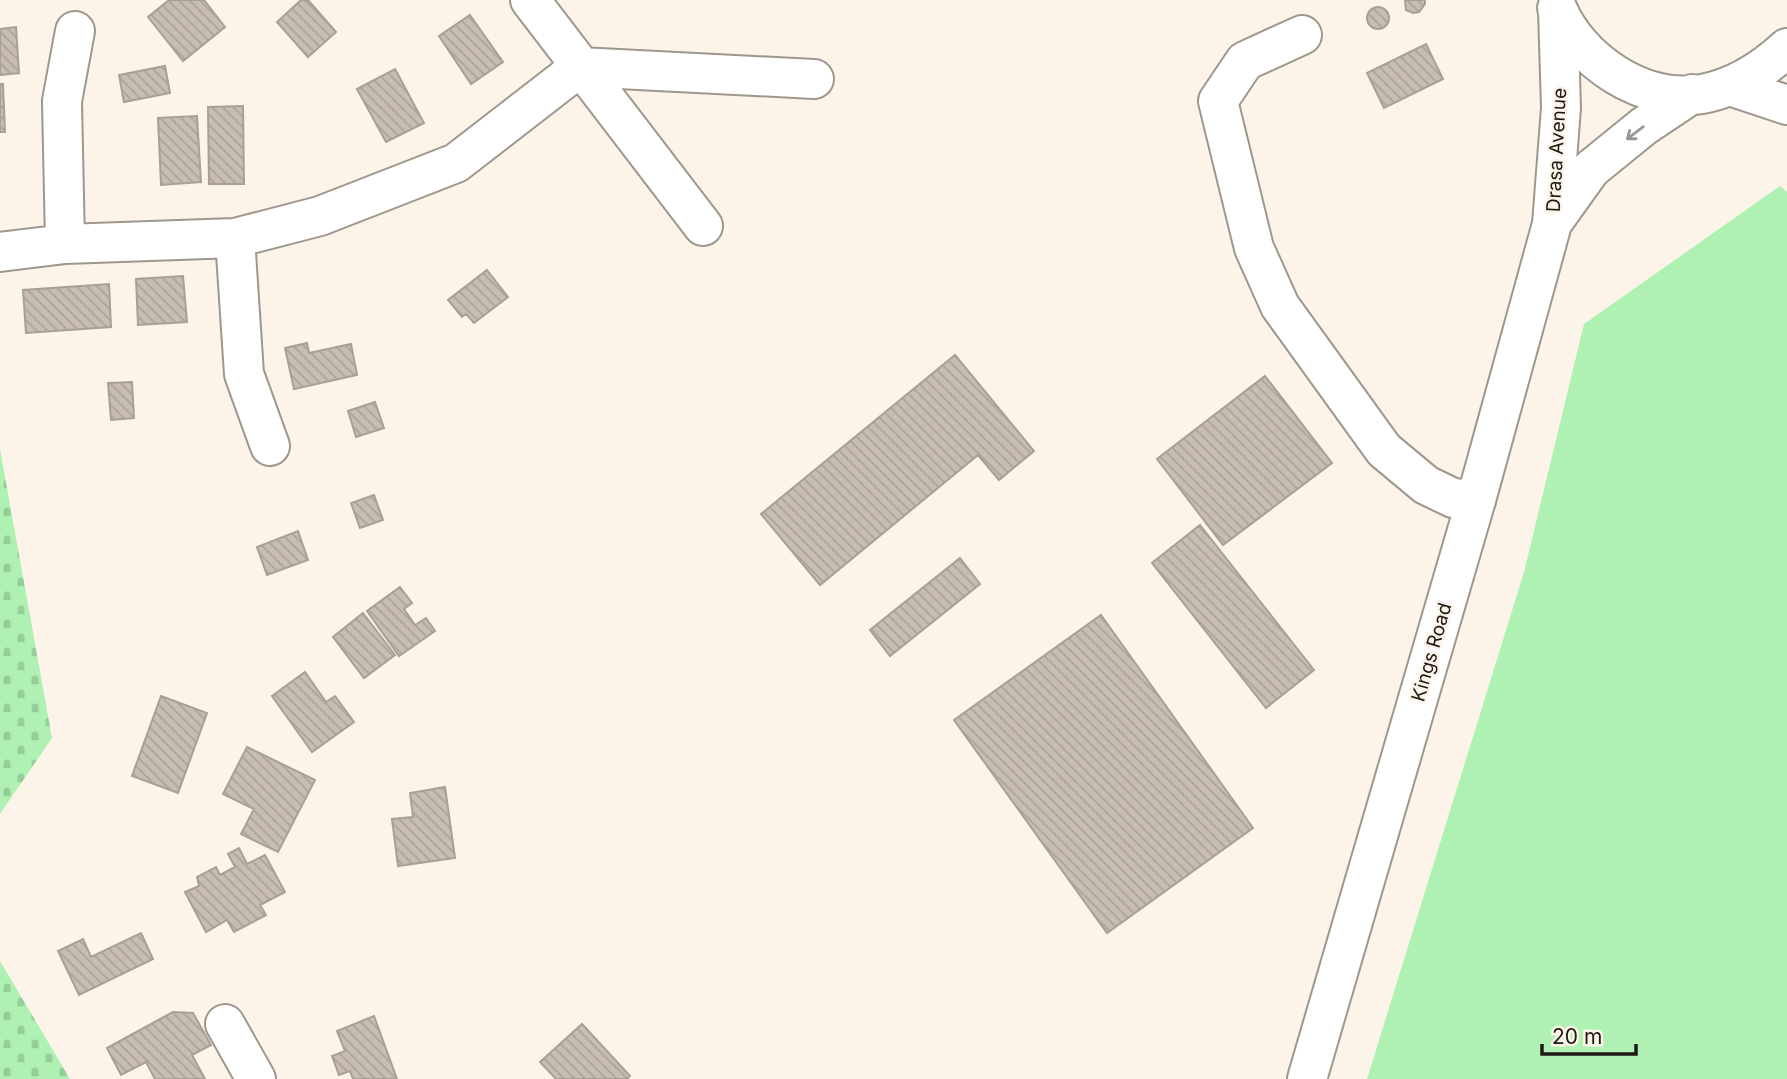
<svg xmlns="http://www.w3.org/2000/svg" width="1787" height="1079" viewBox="0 0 1787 1079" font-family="Inter,sans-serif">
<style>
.green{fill:#aef1b3}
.cemetery{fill:url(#cemetery-stones)}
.building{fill:url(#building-back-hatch);stroke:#a99f95;stroke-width:2}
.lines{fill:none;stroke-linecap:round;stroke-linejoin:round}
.minor-casing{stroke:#9e978c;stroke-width:42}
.major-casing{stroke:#9e978c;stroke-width:42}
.highway-casing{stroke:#9e978c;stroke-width:42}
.minor{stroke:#fff;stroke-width:38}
.major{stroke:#fff;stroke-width:38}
.highway{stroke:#fff;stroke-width:38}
.oneway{stroke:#999896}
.labels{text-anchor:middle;stroke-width:5;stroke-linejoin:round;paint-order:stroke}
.street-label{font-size:19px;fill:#1d1a16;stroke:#fcf4e8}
</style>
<defs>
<pattern id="cemetery-stones" width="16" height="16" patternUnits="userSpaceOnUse" patternTransform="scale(1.75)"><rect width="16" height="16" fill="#aef1b3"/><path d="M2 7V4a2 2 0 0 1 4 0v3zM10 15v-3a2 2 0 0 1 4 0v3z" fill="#95ce99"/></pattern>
<pattern id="building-back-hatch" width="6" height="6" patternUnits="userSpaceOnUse" patternTransform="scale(1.75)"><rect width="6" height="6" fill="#c8bdb3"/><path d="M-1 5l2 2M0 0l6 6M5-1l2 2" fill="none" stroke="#aba299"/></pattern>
</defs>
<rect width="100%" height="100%" fill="#fcf4e8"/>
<path class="green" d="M1780 186 1787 192V1079H1367L1524 572 1584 324Z"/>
<path class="cemetery" d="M0 449 52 738 0 814Z
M0 961 70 1079H0Z"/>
<path class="building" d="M169 0H204L225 27 183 61 148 17Z
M301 0H308L336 32 308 57 277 22Z
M1405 0H1425V4L1419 12 1413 13 1406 10Z
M1367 18a11 11 0 1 1 22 0a11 11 0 1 1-22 0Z
M470 15 503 62 471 84 439 36Z
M16 27 19 73 0 75V29Z
M1426 44 1443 79 1384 108 1367 73Z
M165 66 170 93 124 102 119 75Z
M395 69 424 123 386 142 357 89Z
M0 84H3L5 132H0Z
M243 106 244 184H209L208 107Z
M197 116 201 182 161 185 158 118Z
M487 270 508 297 474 323 466 314 462 317 448 300Z
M183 276 187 322 138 325 136 279Z
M109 284 111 327 26 333 23 290Z
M307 343 309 353 351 344 357 375 294 389 285 348Z
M955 355 1034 451 999 480 978 455 820 585 761 514Z
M1265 376 1332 463 1223 545 1157 459Z
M132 382 134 418 111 420 108 383Z
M375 402 384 428 356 437 348 411Z
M374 495 383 520 360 528 351 503Z
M1200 525 1314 670 1266 708 1152 563Z
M298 531 308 560 267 575 257 547Z
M960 558 980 584 890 656 870 630Z
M400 587 412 603 404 609 415 625 426 618 435 631 399 656 367 611Z
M363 613 395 655 364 678 333 637Z
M1101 615 1253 828 1107 933 954 720Z
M305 672 326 702 335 696 354 722 312 752 272 696Z
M161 696 207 713 178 793 132 776Z
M247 747 315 780 278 852 241 834 254 809 223 794Z
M445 787 455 858 398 866 392 819 413 817 410 793Z
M239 848 247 864 265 855 285 892 260 905 266 915 234 932 227 920 206 932 185 892 199 886 197 877 216 867 220 875 235 867 228 854Z
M141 933 153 959 79 995 58 951 83 939 91 957Z
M173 1012 193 1013 211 1045 192 1055 205 1079H155L146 1062 121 1075 107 1048Z
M374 1016 397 1079H353L350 1071 339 1075 332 1056 345 1051 337 1031Z
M582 1024 630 1076 627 1079H556L540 1062Z"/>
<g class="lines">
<g class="minor-casing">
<path id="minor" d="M530 0 703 226
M1302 35 1245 61 1218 101 1254 248 1280 306 1384 450 1426 485 1453 498 1476 500
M235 238 244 374 270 446
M65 244 62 101 75 31
M0 252 65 244 235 238 320 216 456 163 580 67 814 79
M225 1024 256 1079"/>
</g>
<g class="major-casing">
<path id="major" d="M1730 86 1787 105"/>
</g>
<g class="highway-casing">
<path id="highway" d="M1557 8C1579 61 1643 104 1702 94 1734 88 1763 70 1787 48
M1553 222 1591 169 1644 126 1692 94
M1307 1079 1476 500 1552 224 1561 108 1558 10"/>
</g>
<use href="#minor" class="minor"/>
<use href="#major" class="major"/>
<use href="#highway" class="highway"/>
</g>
<defs><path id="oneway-shaft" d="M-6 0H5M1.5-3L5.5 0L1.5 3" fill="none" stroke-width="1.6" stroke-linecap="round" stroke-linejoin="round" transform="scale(1.75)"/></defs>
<use class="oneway" href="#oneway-shaft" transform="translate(1635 133) rotate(143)"/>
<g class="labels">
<g class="street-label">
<text transform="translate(1556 150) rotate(-87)" y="7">Drasa Avenue</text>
<text transform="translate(1431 652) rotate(-74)" y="7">Kings Road</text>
</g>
</g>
<path d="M1542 1044v10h94v-10" fill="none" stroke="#1d1a16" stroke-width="3.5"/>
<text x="1552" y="1044" font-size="21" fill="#1d1a16" stroke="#fcf4e8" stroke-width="5" paint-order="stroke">20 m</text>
</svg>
